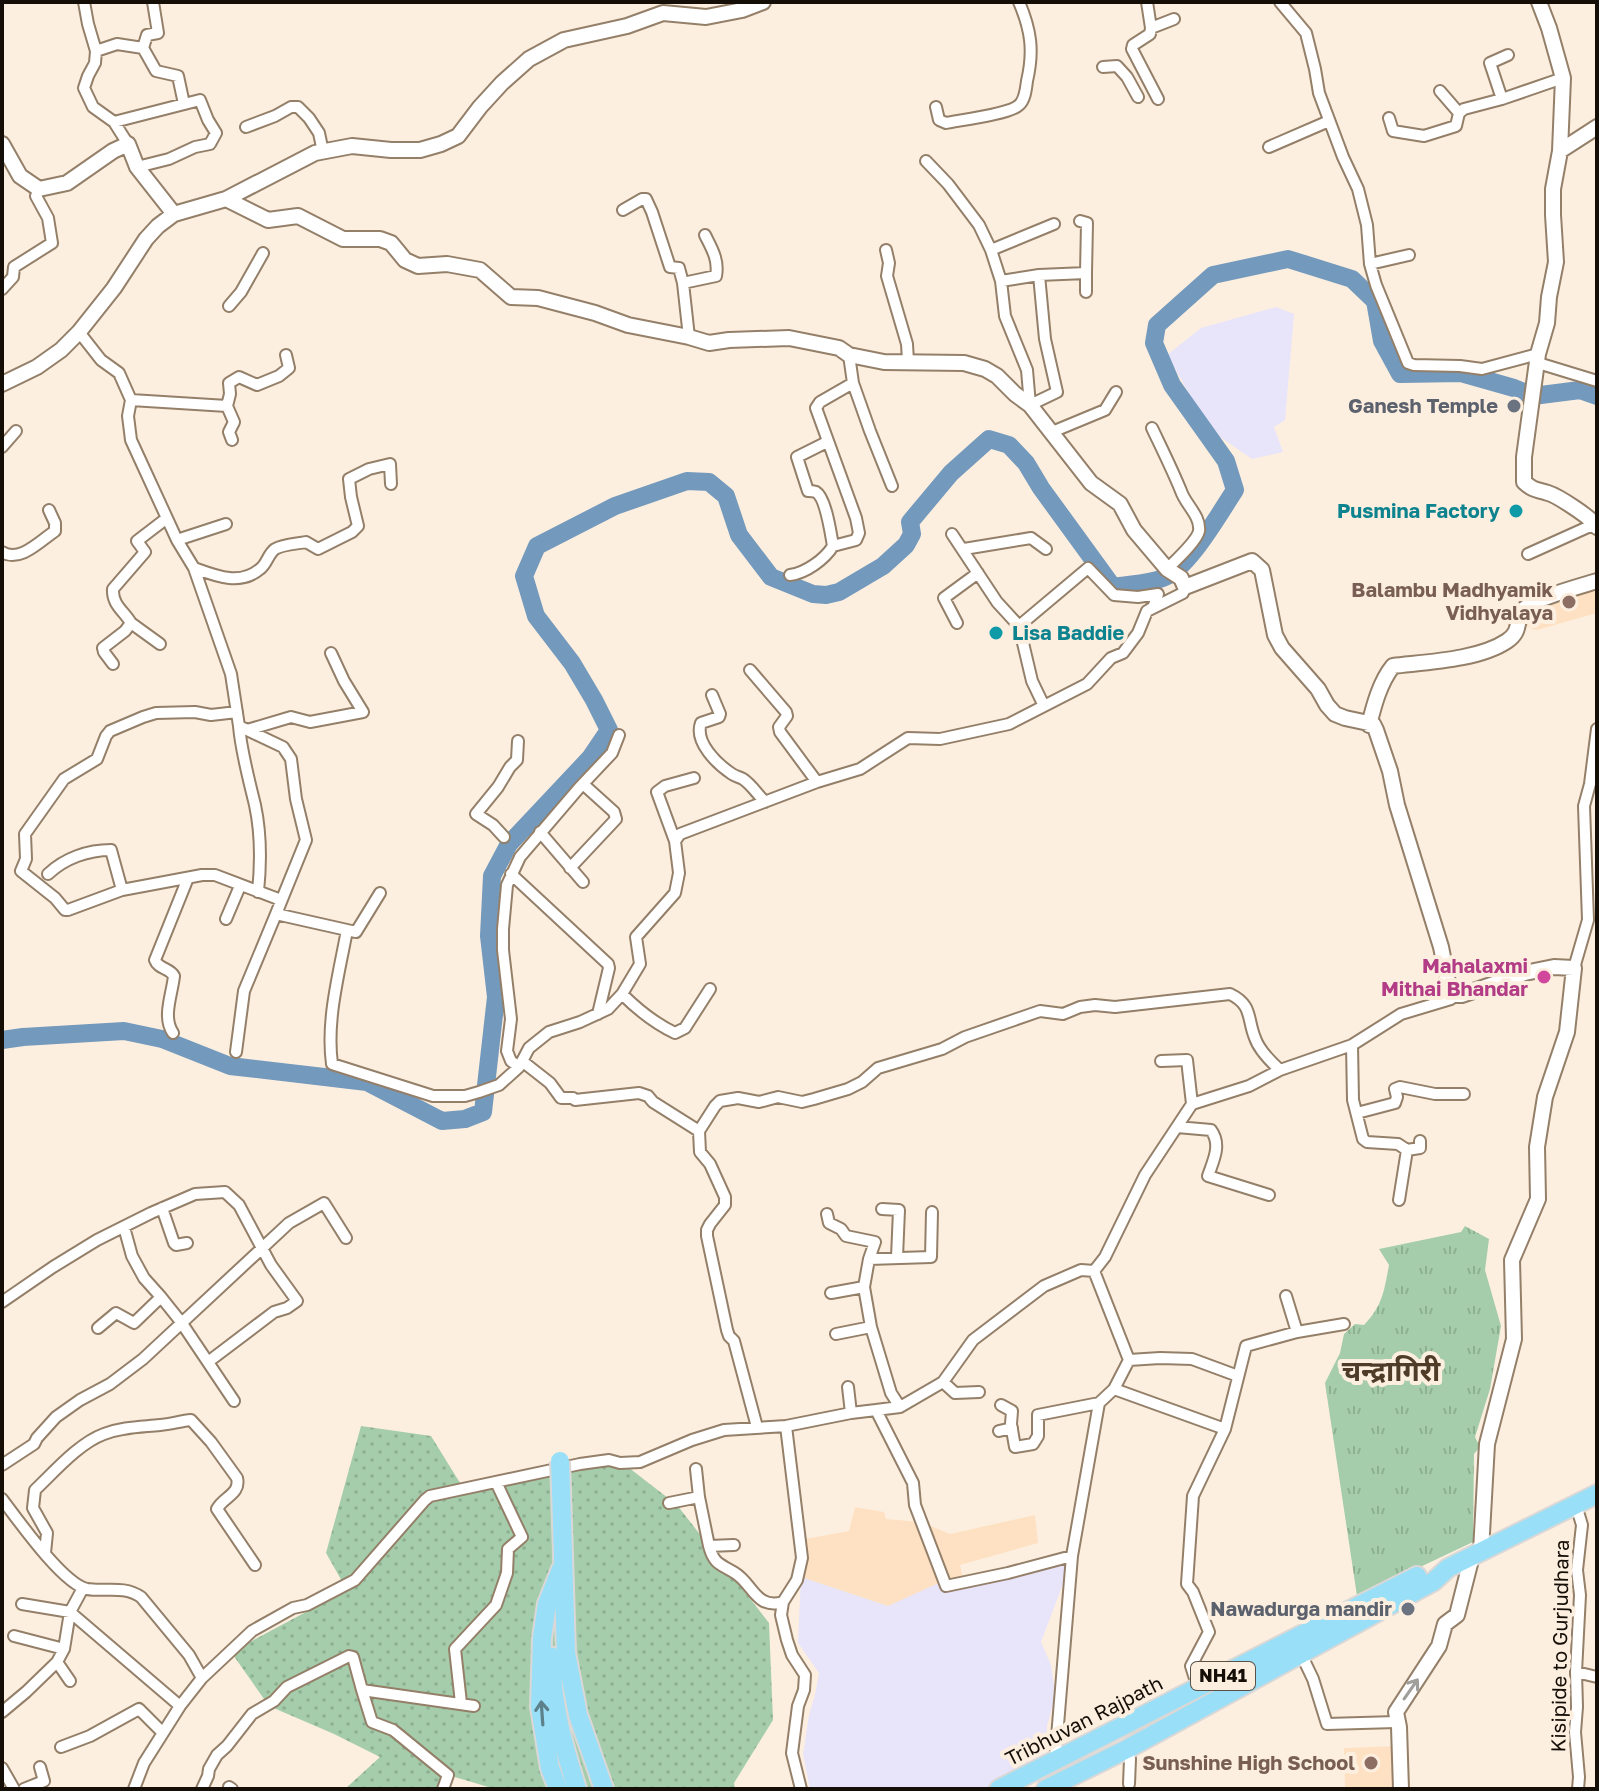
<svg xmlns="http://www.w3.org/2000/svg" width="1599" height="1791" viewBox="0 0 1599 1791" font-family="'Golos Text','Noto Sans Devanagari',sans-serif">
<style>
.commercial{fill:#e8e4fa}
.built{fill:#fee1c2}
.grass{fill:url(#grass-dots)}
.park{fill:url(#park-tufts)}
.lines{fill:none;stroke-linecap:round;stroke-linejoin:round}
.river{stroke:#7399bc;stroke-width:18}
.street-casing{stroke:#947f69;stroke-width:14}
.secondary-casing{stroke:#947f69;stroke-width:18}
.highway-casing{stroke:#dad8d7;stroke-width:22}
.street{stroke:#fff;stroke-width:10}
.secondary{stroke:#fff;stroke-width:14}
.highway{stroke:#98dff7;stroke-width:18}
.highway-bridge-casing{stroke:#dad8d7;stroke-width:22;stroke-linecap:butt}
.highway-bridge{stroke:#98dff7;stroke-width:18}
.oneway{stroke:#a19f9b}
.oneway2{stroke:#5d818b}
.worship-dot{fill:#6b7280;stroke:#fdefe0;stroke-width:3}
.culture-dot{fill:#0f9aa8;stroke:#fdefe0;stroke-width:3}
.education-dot{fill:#8d6e63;stroke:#fdefe0;stroke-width:3}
.hotel-dot{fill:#d1479c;stroke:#fdefe0;stroke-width:3}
.labels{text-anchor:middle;stroke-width:8;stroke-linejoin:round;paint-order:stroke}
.shield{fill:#fdefe0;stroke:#5b5247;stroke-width:2}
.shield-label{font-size:18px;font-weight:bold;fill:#150e06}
.worship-label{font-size:20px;font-weight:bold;fill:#5b616d;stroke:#fdefe0;text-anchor:end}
.culture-label{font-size:20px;font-weight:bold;fill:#0d838f;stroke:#fdefe0;text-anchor:end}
.education-label{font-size:20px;font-weight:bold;fill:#785e54;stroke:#fdefe0;text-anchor:end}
.hotel-label{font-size:20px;font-weight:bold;fill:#b23c85;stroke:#fdefe0;text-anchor:end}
.street-label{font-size:20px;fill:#150e06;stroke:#fdefe0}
.district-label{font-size:28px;font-weight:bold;fill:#4f3c28;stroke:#fdefe0}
</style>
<defs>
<pattern id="grass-dots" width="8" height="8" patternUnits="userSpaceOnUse" patternTransform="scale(2)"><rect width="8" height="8" fill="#a5cdab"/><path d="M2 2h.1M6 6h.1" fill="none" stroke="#8daf92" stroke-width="1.8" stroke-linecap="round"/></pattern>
<pattern id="park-tufts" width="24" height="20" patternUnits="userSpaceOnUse" patternTransform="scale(2)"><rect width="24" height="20" fill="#a5cdab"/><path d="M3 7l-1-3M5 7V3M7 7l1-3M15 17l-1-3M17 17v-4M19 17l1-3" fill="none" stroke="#8daf92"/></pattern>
</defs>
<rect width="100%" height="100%" fill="#fdefe0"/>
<path class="commercial" d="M1276 307 1294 314 1285 420 1274 427 1283 452 1252 459 1220 437 1198 409 1167 355 1201 328Z
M1064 1561 1069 1568 1041 1642 1051 1665 1054 1686 1053 1704 1047 1726V1756L984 1789H810L803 1754 809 1715 815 1695 819 1673 798 1643 801 1577 965 1583 1002 1580Z"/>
<path class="built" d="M1597 583V613L1537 630 1532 629 1527 626 1524 621 1528 607Z
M855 1507 884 1512 886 1519 921 1522 950 1534 1035 1515 1038 1543 960 1565 964 1582 943 1581 888 1606 801 1577 805 1539 849 1531Z
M1396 1746 1394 1789H1345L1344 1748Z"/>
<path class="grass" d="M361 1426 431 1436 465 1491 560 1461 615 1457 677 1505 769 1623 773 1720 734 1783 735 1789H495L448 1775 440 1789H345L380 1757 334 1734 269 1706 231 1652 347 1590 326 1553Z"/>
<path class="park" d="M1465 1226 1489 1239 1485 1270 1501 1326 1490 1389 1475 1437 1480 1447 1474 1454 1473 1542 1418 1568 1373 1592 1357 1596 1325 1383 1340 1353 1344 1334 1355 1324 1364 1325C1383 1305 1384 1291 1389 1265L1379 1249 1461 1232Z"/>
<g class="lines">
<path class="river" d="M2 1040 23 1037 124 1031 162 1039 230 1066 367 1082 442 1121 465 1119 483 1112 496 997 489 936 492 876 509 844 590 758 609 730 594 700 572 663 536 616 524 576 537 546 615 506 687 481 709 482 726 496 739 535 771 577 813 594 826 595 839 592 883 566 906 545 912 534 910 522 951 473 989 439 1009 445 1026 463 1041 488 1113 587C1130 584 1148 584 1163 578 1189 568 1219 514 1235 490L1226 461 1172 385 1154 343 1157 325 1213 275 1288 259 1352 279 1375 301 1382 341 1400 374 1461 373 1514 388 1533 396 1580 390 1597 396"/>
<g class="street-casing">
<path id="street" d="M84 2 88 24 96 51 95 63 88 76 84 88 93 107 114 122 128 144
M153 2 158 33 147 35 143 48 156 71 178 76 184 104
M1147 2 1151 28 1150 34 1133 45 1132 49 1158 99
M1280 2 1306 33 1315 69 1319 93 1343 157 1358 189 1367 225 1370 264 1376 285 1408 363 1414 365 1460 366 1482 369 1538 354
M1151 28 1174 19
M96 51 117 44 143 48
M1103 67 1117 66 1127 77 1138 97
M1440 91 1459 113 1464 109 1502 99 1563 78
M1502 99 1490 63 1508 55
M936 107 939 120 946 123C961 120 1010 114 1019 105 1025 100 1026 89 1027 81 1034 51 1031 30 1019 2
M1389 118 1393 131 1424 136 1456 126 1459 113
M114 122 200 100 208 120 216 133 210 144 195 147 169 159 137 167
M246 127 275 116 291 107H298L309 118 319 133 323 152
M1269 147 1329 121
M926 161 948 184 979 225 991 250 1001 281 1005 316 1027 370 1030 405 1057 392 1045 339 1039 275 1001 281
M623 210 642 199H646L652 212 670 267 679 268 683 283
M886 250 889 263 887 276 907 344 908 361
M991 250 1054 224
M1370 264 1409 255
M1086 273V292
M1039 275 1086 273 1087 223 1080 221
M2 289 13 277 14 267 52 243 48 218 36 196 39 189
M229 306 241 292 263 253
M79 332 101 360 119 373 131 400 128 416 131 440 177 540 194 568 231 674 239 726 247 730 291 717 310 722 363 712 344 681 331 653
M689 337 683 283 716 276C719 260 712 249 705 235
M1538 363 1597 381
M853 383 870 431 892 486
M131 400 227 406 230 394 229 383 239 377 257 385 279 376 289 368 286 355
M227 406 234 422 229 432 232 440
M1152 428C1162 449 1172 469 1181 491 1185 504 1201 516 1199 531 1197 541 1175 561 1167 569
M1052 432 1105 410 1116 392
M827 442 797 457 808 491C811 491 813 491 816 492 826 498 831 535 833 546
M2 447 16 431
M952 534 997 602 1019 626 1032 681 1044 706
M177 540 226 524
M964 549 1031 538 1046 549
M2 552C20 563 40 541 55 531V523L49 510
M1528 554 1588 527H1597
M194 568C216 576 240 586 260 569 267 564 268 554 275 549 284 544 296 544 306 542L318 549 352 532 358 526 351 497 349 479 369 469 390 464 391 484
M790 575C806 573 825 559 833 546L856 540 859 533 856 518 816 408 820 402 853 383 849 355
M131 623 160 644
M957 623 944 598 978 573
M1019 626 1088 568 1114 595 1138 597 1158 594 1153 608 1150 609
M113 664 104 652 103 648 125 631 131 623C124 611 112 605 113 589L145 552 137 541 167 518
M750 670 786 712 787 716 779 727 780 732 817 782
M712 695 720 714 719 717 701 723C694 742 717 764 732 774 735 776 739 777 743 779 751 784 758 795 765 802
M237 712 211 715 195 712 156 713 143 717 110 731 106 736 97 759 64 779 25 834 26 859 21 871 55 898 65 910H68L122 890 202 875H215L281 900
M239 726C241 751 249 780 255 805 261 833 261 863 258 892
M247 730 283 747 291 759 296 799 306 840 276 914 347 930
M540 832 583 882
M504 837 493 825 476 814 498 787 510 767 517 760 518 741
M675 841 657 792 665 786 694 778
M570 868 616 819 614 812 583 784
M48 874C65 858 88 850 111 850L122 890
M511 874 608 964 609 968 598 1014
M380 893 356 932 347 930C339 974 326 1020 332 1064L433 1096H465L479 1092 499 1085 519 1067 529 1048 549 1032 580 1022 608 1009 622 994 640 964 636 937 675 893 679 873 675 841 680 834 817 782 860 769 908 738 940 739 1009 724 1087 684 1111 658 1123 653 1138 633 1147 611 1183 593 1185 587
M226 919 240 886
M1574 968 1588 920 1584 806 1590 784 1597 729
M622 994C639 1011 654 1023 675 1033L685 1028 710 989
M173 1033C162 1017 172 995 174 976 170 968 158 969 155 960L188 878
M1352 1045 1353 1100 1363 1139 1367 1142 1398 1144 1407 1150 1399 1200
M236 1052 244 991 276 914
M522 1061 550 1083 561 1098H573L575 1100 639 1093 648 1096 653 1102 699 1131
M1161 1061 1187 1060 1192 1104
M519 1067 511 1061 507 1051 511 1019 503 950V929L507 885 520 857 579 788 612 753 619 735
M1357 1113 1395 1103 1397 1097 1395 1089 1400 1087 1435 1094H1464
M1177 1127 1211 1130C1222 1145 1213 1161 1208 1176L1269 1195
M1407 1150 1420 1148V1141
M162 1208 174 1243 176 1245 187 1243
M882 1209 899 1210 897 1257
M827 1214 829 1223 841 1229 846 1236 875 1242 869 1259
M124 1227 132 1256 144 1278 161 1297 181 1322 234 1401
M864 1287 871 1327 891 1393 900 1407
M831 1293 864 1287 869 1259 931 1257 932 1212
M1286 1296 1297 1332
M2 1302 53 1267 97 1240 151 1213 195 1194 225 1192 239 1205 271 1265 297 1301 287 1308 274 1312 208 1362
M98 1328 116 1313 134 1323 161 1297
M836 1334 871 1327
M1129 1360 1160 1358 1192 1359 1238 1376
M943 1382 955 1393 979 1392
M848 1387 851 1413
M1114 1389 1225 1429
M1001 1405 1012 1411 1011 1424 1015 1447 1033 1444 1038 1436V1415L1099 1403
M876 1410 900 1407 943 1382 973 1340 1044 1286 1081 1270 1094 1271
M757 1427 734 1341 729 1336 727 1330 707 1236V1230L710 1224 725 1205V1197L710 1164 700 1152 699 1131 715 1106 720 1101 738 1098 759 1102 778 1097 802 1102 814 1099 848 1089 862 1082 878 1068 942 1049 965 1037 1040 1011 1063 1014 1080 1007 1095 1005 1115 1007 1230 994C1253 1005 1247 1019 1255 1038 1259 1050 1270 1061 1280 1070
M999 1431 1012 1428
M2 1465 34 1444 37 1438 56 1417 80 1400 110 1384 143 1359 289 1223 324 1203 346 1238
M696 1469 699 1497 709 1546 734 1545
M2 1499C18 1520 63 1584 87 1589 106 1592 123 1585 141 1597L189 1655 202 1678 180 1706 144 1763 134 1789
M669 1503 699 1497
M1576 1505 1582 1525 1577 1570 1580 1595 1576 1672 1577 1707 1575 1732 1579 1777 1578 1789
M709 1546C714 1565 721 1564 735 1573 753 1584 756 1610 783 1602L797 1580 802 1558 786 1426
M45 1553 47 1533 33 1508 35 1490C54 1472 79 1443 104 1434 122 1427 141 1427 160 1425 171 1424 181 1421 191 1420L211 1442 237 1478C241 1494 223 1497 217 1509L255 1565
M783 1602 781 1615 787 1640 792 1655 805 1675 804 1690 798 1706 792 1753 801 1789
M22 1604 70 1612 180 1706
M14 1636 64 1649
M1301 1654 1313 1679 1327 1724 1396 1722
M57 1662 70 1681
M1576 1672 1597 1677
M202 1678 252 1631 293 1608 307 1605 355 1580 425 1500 430 1496 580 1464 609 1460 620 1463 640 1462 692 1440 724 1430 786 1426 851 1413 876 1410 913 1483 915 1505 946 1586 1008 1573 1072 1556
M1198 1688 1191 1666 1209 1632 1193 1592 1187 1584 1193 1496 1225 1429 1246 1346 1297 1332 1344 1324
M461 1703 455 1649 496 1605 507 1573 508 1549 522 1537 496 1482
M2 1712 26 1692 57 1662 64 1649 70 1612 83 1588
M61 1747 90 1736 139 1709 163 1733
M1127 1749 1130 1759 1129 1784
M1055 1761 1072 1556 1099 1403 1114 1389 1129 1360 1094 1271 1105 1257 1145 1175 1192 1104 1249 1086 1280 1070 1352 1045 1401 1014 1451 999 1453 995
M2 1768 14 1789
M229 1787 232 1789
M24 1789 44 1781 40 1767
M202 1789 208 1776 209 1769 217 1755 227 1746 252 1714 274 1701 287 1687 349 1656 353 1657 362 1690
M443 1789 448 1775 393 1730 372 1722 362 1690 474 1706"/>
</g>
<g class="secondary-casing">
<path id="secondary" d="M1539 2 1549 28 1563 78 1560 151 1553 189V215L1556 262 1549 297 1547 323 1538 354 1524 457V482C1534 491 1536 489 1548 493 1558 496 1592 518 1597 527
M2 144 20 176 39 189 67 183 113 151 128 144 137 167 174 214
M1560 151 1597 127
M226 199 268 220 298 216 343 239H380L391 243 405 260 418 266 447 264 480 270 511 297 538 298 595 313 628 325 689 337 709 343 729 340 789 338 839 348 849 355 884 362 964 363 985 369 997 376 1015 394 1030 405 1091 483 1120 504 1134 530 1167 569 1181 578 1185 587 1252 561 1262 570 1275 635 1282 648 1318 689 1327 705 1335 714 1345 718 1373 724 1376 730 1390 771 1397 805 1441 947 1448 982 1453 995H1462L1525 973 1554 967 1574 968 1567 1032 1545 1097 1537 1147 1538 1199 1512 1260 1514 1339 1487 1444 1481 1551
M2 384 37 367 61 350 79 332 114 288 146 239 158 226 174 214 226 199 315 153 352 146 391 150H420L441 144 458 136 480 107 502 83 529 59 564 40 627 26 663 13 706 17 742 10 763 2
M1369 725C1374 705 1380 682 1393 666 1426 662 1479 660 1507 641 1522 631 1515 621 1523 610 1532 599 1581 586 1597 581
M1401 1789 1399 1727 1396 1712 1439 1646 1445 1624 1457 1615 1472 1556"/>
</g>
<g class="highway-casing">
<path id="highway" d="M561 1490 566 1653 578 1715 604 1789
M553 1657C549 1697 565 1751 577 1789
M558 1789 550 1768 540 1707 542 1638 547 1604 561 1569
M999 1789 1417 1576
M1046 1789 1127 1749 1434 1581 1448 1568 1597 1494"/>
</g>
<use href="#street" class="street"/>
<use href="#secondary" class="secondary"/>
<use href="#highway" class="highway"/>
<g class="highway-bridge-casing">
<path id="highway-bridge" d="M560 1461 561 1490"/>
</g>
<use href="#highway-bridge" class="highway-bridge"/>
</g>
<defs><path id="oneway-shaft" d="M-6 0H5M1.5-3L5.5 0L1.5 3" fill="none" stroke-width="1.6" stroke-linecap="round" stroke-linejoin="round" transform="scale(2)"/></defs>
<use class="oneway" href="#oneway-shaft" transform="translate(1411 1689) rotate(-55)"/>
<use class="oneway2" href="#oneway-shaft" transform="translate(542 1713) rotate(-94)"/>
<g class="worship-dot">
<circle cx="1514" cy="406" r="8"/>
<circle cx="1408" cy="1609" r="8"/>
</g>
<g class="culture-dot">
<circle cx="1516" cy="511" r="8"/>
<circle cx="996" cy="633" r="8"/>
</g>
<g class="education-dot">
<circle cx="1569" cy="602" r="8"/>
<circle cx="1371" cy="1763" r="8"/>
</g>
<circle class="hotel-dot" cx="1544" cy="977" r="8"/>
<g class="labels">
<rect class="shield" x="1191" y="1662" width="64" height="28" rx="6"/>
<g class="shield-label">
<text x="1223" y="1682">NH41</text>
</g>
<g class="worship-label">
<text x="1498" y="413">Ganesh Temple</text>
<text x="1392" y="1616">Nawadurga mandir</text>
</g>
<g class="culture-label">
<text x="1500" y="518">Pusmina Factory</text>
<text x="1012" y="640" text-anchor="start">Lisa Baddie</text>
</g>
<g class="education-label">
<text x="1553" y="597">Balambu Madhyamik<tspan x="1553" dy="23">Vidhyalaya</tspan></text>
<text x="1355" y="1770">Sunshine High School</text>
</g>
<g class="hotel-label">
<text x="1528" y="973">Mahalaxmi<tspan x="1528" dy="23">Mithai Bhandar</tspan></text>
</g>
<g class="street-label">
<text transform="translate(1560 1646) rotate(-89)" y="7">Kisipide to Gurjudhara</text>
<text transform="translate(1084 1721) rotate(-27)" y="7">Tribhuvan Rajpath</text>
</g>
<g class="district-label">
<text x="1391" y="1381">चन्द्रागिरी</text>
</g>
</g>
<rect width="1599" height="1791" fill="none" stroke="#150e06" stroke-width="8"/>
</svg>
